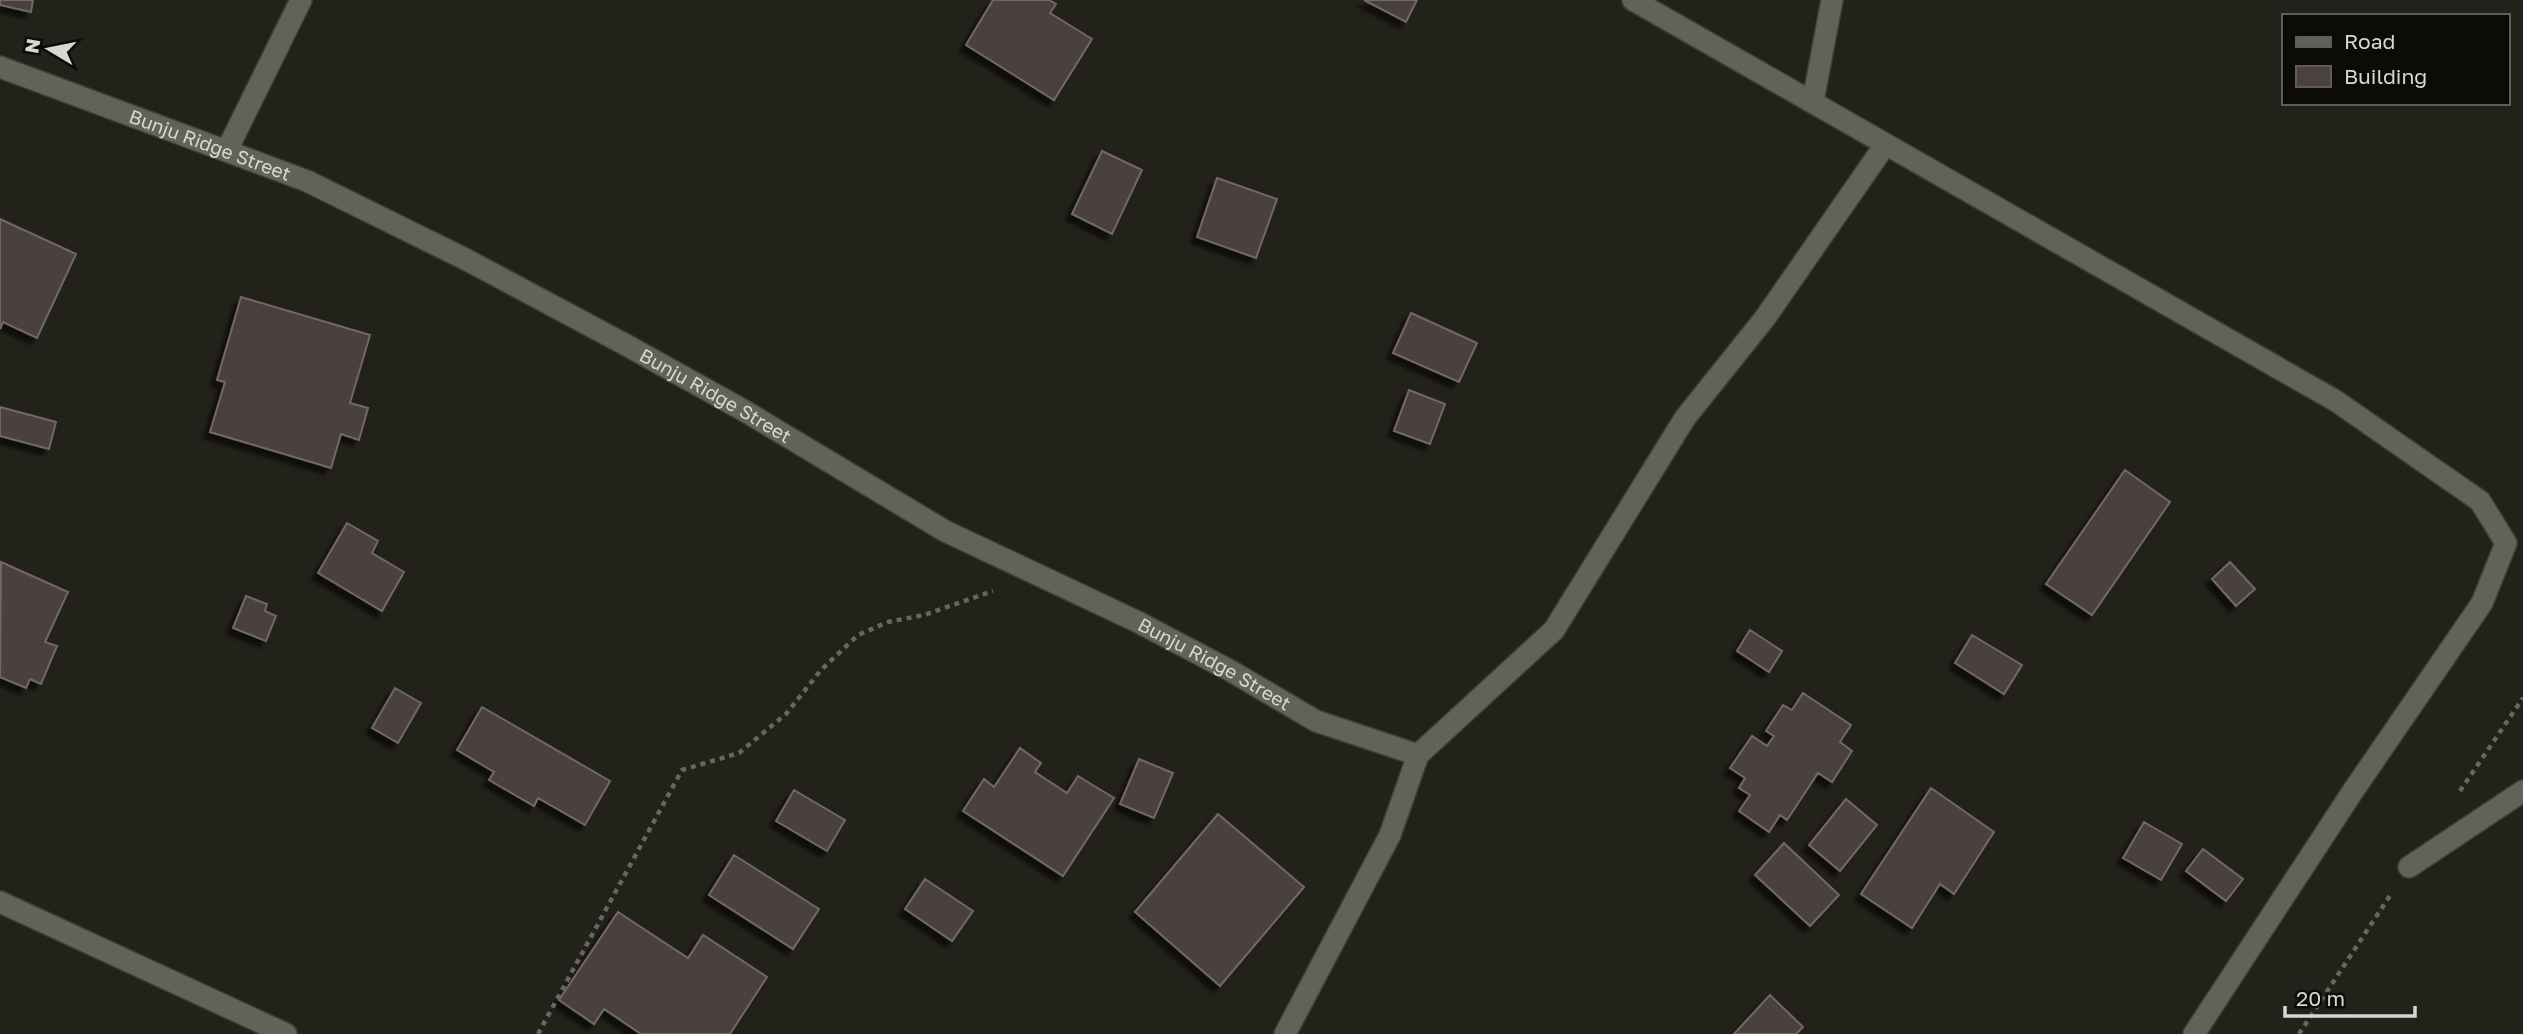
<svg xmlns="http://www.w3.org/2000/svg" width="2523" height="1034" viewBox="0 0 2523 1034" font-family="'Golos Text',sans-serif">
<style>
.building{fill:#4b413f;stroke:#726765;stroke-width:2;filter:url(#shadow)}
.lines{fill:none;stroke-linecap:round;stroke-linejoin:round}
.street-casing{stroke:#3e3d36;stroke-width:24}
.path{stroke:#676760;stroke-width:4.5;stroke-dasharray:5 5;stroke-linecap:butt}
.street{stroke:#636259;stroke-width:21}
.labels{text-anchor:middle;stroke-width:5;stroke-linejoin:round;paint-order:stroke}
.street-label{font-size:19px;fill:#d8d8d2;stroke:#0c0b08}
</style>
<defs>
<filter id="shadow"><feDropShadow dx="-6" dy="6" stdDeviation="2" flood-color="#0009"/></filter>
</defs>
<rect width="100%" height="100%" fill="#23221a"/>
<path class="building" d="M0 0H33L31 12 0 5Z
M993 0H1049L1056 4 1050 13 1092 39 1054 100 966 45Z
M1364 0H1417L1406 22Z
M1102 151 1142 170 1112 234 1072 214Z
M1217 178 1277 199 1256 258 1197 237Z
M0 219 76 254 37 338 3 322 0 329Z
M241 297 370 335 350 403 368 408 359 440 341 434 331 468 210 432 225 382 217 380Z
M1411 313 1477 343 1459 382 1393 353Z
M1409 390 1445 404 1430 444 1394 431Z
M0 407 56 422 49 449 0 436Z
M2125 470 2170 502 2092 615 2046 584Z
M347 523 378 541 372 553 404 572 382 611 318 573Z
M1 562 68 592 45 642 57 646 41 684 30 679 26 688 0 677Z
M2230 562 2255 589 2236 606 2212 579Z
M246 596 267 604 265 611 276 616 266 641 233 628Z
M1750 630 1782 651 1769 672 1737 651Z
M1972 635 2022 665 2004 694 1955 663Z
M395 688 421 703 398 743 372 728Z
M1803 693 1851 725 1840 742 1852 751 1832 782 1818 773 1787 820 1780 815 1769 832 1739 811 1750 795 1739 788 1745 778 1730 768 1752 736 1767 746 1774 736 1766 731 1783 705 1792 710Z
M482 707 610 781 585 825 538 798 534 806 489 780 494 772 457 750Z
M1020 748 1041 763 1035 772 1067 793 1078 776 1114 798 1063 876 963 811 984 779 994 787Z
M1139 759 1173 773 1154 818 1120 804Z
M1931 788 1994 832 1954 894 1940 884 1912 928 1861 894Z
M794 790 845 820 827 851 776 821Z
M1846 799 1877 825 1840 871 1809 845Z
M1218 814 1304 887 1220 986 1135 912Z
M2144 822 2182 844 2161 880 2123 858Z
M1784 843 1839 895 1810 926 1755 875Z
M2203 849 2243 879 2226 901 2186 871Z
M734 855 819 909 793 949 709 895Z
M925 879 973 911 952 941 905 909Z
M618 912 688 958 703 935 767 977 730 1034H641L604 1009 594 1024 559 1000Z
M1770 995 1803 1027 1796 1034H1734Z"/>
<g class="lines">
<g class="street-casing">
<g id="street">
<path d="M1633 0 2336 401 2480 501 2506 543 2482 603 2353 791 2194 1034"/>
<path id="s1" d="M0 67 307 181 467 260 628 346 743 410 945 531 1138 622 1231 671 1316 721 1418 755"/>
<path d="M1813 101 1832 0"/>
<path d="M227 150 301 0"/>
<path d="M2409 867 2523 791"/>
<path d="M0 902 286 1034"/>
<path d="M1285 1034 1390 835 1418 755 1554 630 1685 418 1765 318 1885 145"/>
</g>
</g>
<path class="path" d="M2460 791 2523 698
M538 1034 682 770 739 753 786 714 821 670 858 635 888 622 924 615 993 591
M2299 1034 2391 894"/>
<use href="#street" class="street"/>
</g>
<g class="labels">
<g class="street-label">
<text dy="7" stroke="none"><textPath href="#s1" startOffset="224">Bunju Ridge Street</textPath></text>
<text dy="7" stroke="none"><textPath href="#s1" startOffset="789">Bunju Ridge Street</textPath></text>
<text dy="7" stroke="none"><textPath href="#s1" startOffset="1356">Bunju Ridge Street</textPath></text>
</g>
</g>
<rect x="2282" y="14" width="228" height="91" fill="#0c0b08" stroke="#5e5d59" stroke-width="2"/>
<rect x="2296" y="37" width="35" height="10" fill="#636259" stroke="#5e5d59" stroke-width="2"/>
<text x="2344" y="49" font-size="21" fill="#d8d8d2">Road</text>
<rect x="2296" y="66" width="35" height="21" fill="#4b413f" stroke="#5e5d59" stroke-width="2"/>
<text x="2344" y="84" font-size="21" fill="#d8d8d2">Building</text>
<g transform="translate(49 49) rotate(280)" stroke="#0c0b08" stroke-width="5" paint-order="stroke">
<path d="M0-5L12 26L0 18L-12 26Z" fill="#d8d8d2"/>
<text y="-10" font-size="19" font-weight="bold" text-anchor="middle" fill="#d8d8d2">N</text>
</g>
<path d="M2285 1006v10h130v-10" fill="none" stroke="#d8d8d2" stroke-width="3.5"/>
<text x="2296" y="1006" font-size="21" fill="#d8d8d2" stroke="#0c0b08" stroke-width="5" paint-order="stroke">20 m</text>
</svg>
